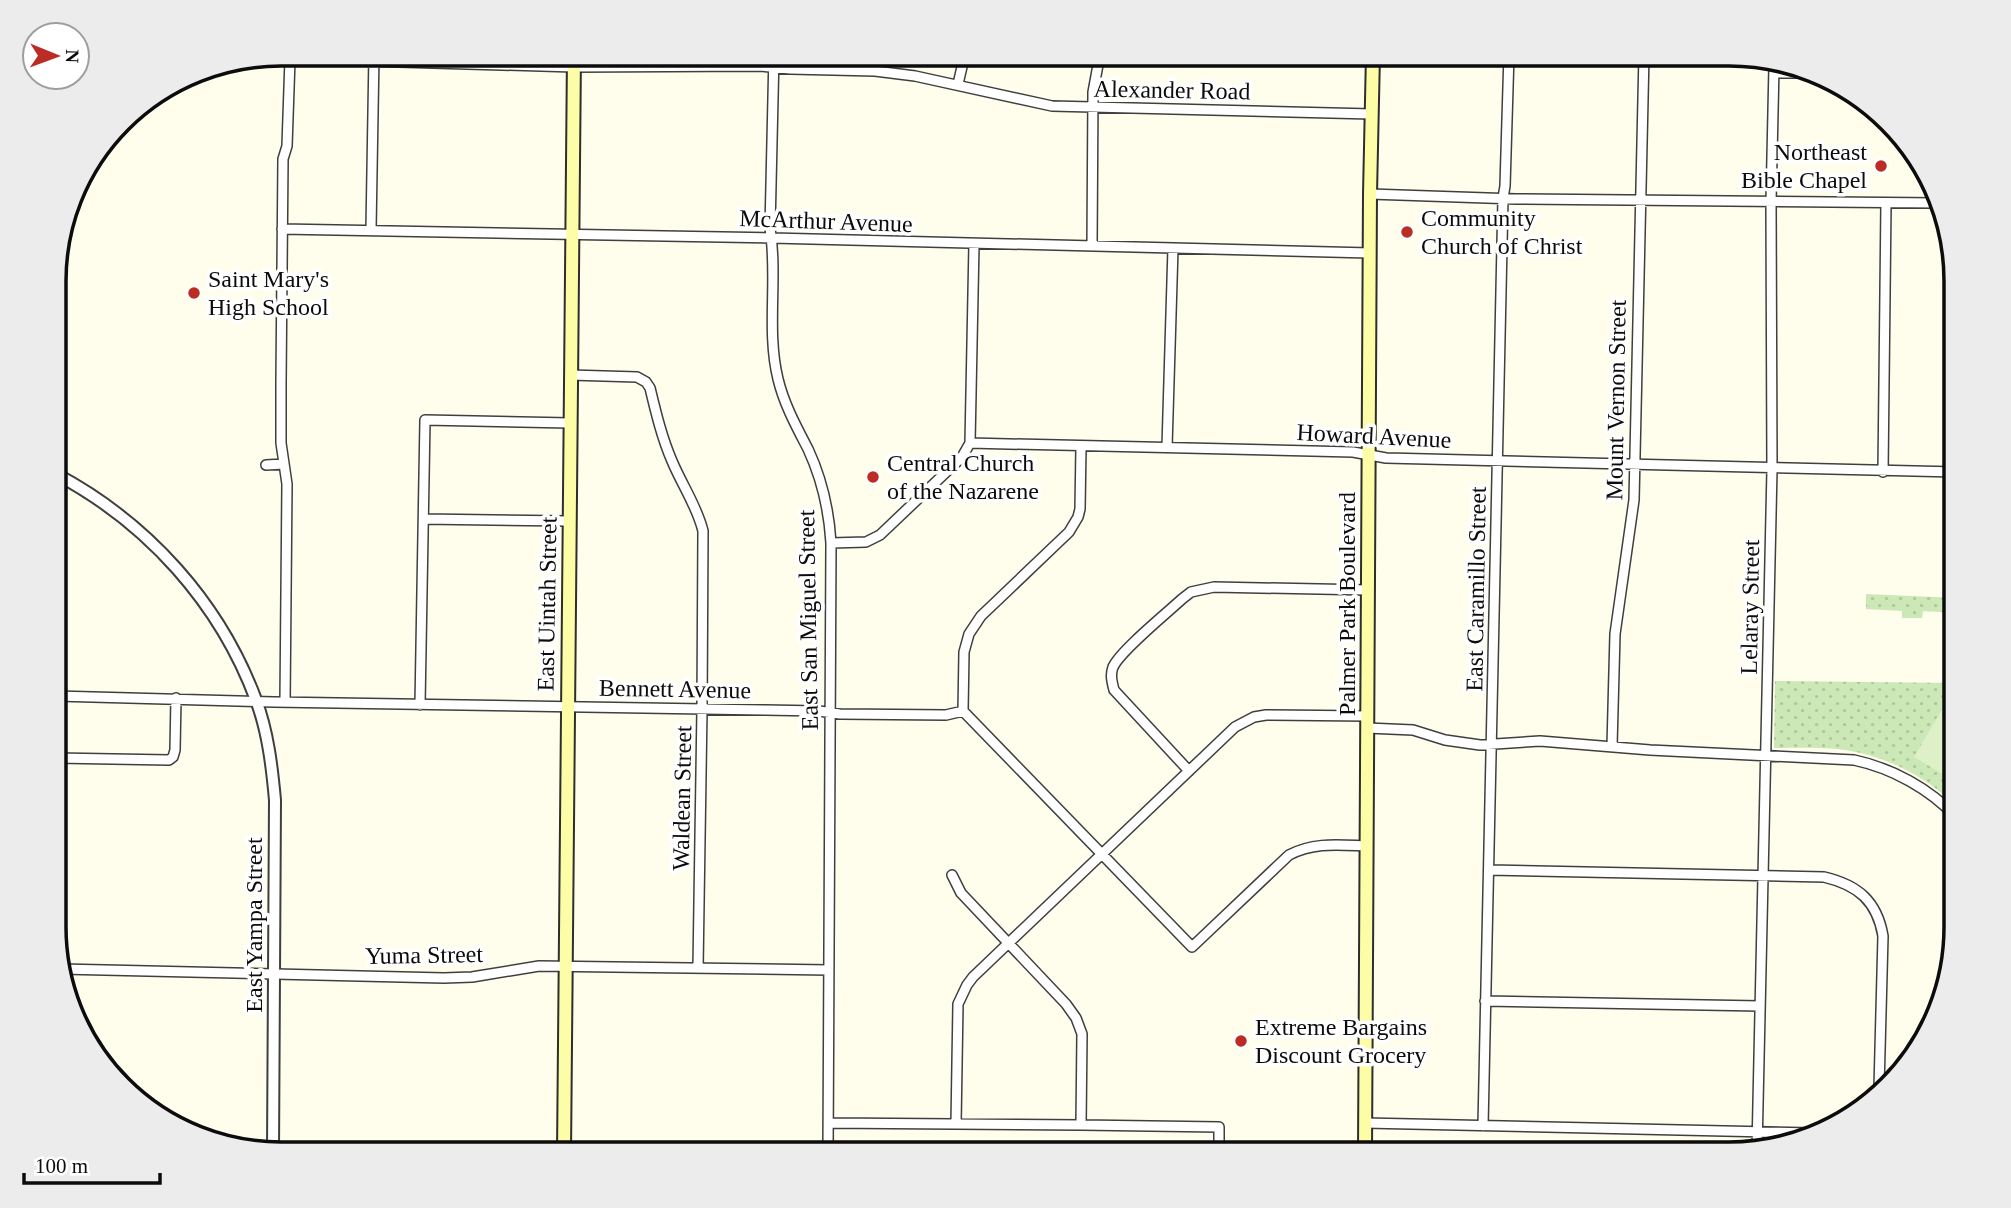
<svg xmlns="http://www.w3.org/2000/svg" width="2011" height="1208" viewBox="0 0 2011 1208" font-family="'Times New Roman',serif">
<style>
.park{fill:url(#park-dots)}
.pitch{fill:#def0c7}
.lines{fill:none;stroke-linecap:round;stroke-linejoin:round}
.minor-casing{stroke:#3f3f3f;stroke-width:12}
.tertiary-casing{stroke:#3f3f3f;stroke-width:14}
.secondary-casing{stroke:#2e2e2e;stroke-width:16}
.minor{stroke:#fff;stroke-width:9}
.tertiary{stroke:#fff;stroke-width:10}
.secondary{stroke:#fefda7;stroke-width:12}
.poi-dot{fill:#bb2c25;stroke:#fff;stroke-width:2.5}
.labels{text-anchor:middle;stroke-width:7;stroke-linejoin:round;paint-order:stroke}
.street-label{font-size:24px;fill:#0c0c0c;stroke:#fff}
.poi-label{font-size:24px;fill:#0c0c0c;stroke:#fff;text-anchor:start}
.rim{fill:none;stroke:#0c0c0c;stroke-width:3.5}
</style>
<defs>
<pattern id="park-dots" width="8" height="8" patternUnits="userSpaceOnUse" patternTransform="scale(1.75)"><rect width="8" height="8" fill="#cbe8b6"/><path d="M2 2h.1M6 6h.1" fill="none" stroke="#adc69b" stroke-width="1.8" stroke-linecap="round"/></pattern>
</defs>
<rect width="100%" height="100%" fill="#fffdeb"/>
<path class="park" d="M1866 594 1956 598V613L1923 611 1922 618H1902V611L1866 609Z
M1775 681 1956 683V807C1929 777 1885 756 1845 750 1822 747 1798 748 1774 748Z"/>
<path class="pitch" d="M1947 616H1956V653L1949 638Z
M1956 685V782L1914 757Z"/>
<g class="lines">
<g class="minor-casing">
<path id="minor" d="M774 54 770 228C778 278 766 330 778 379 784 404 796 426 808 449 822 479 829 510 831 543L828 1154
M261 58 574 67 761 66 790 69 875 71 915 76 1052 106 1372 114
M1774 73H1799
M958 84 965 54
M1370 194 1516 199 1937 203
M282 229 772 238 1370 253
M371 229 374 54
M1092 246 1093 92 1100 54
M570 375 637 377 646 382 650 388C656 413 662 438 672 461 682 485 697 506 703 531L702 709 698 968
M970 443 974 244
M1167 447 1173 248
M266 465 284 464
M1883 472 1886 203
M424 519 569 521
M831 543 866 542 880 535 962 457 970 443 1353 452 1386 458 1956 472
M56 696 274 702 765 710 819 711 840 714 946 715 963 711 1192 947 1289 855C1314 842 1338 845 1366 846
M285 702 287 484 281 443V381L283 159 287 146 290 59
M420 705 425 420 570 423
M963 711 964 652 969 634 981 616 1069 532 1078 517 1080 509 1081 447
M1367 728 1413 730 1445 740 1480 745 1540 741 1650 750 1854 760C1892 768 1930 789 1956 817
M1612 746 1615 634 1634 500 1644 54
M56 758 169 760 173 757 175 750 176 698
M1189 771 1114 690C1112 682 1110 675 1113 667 1120 651 1167 613 1182 599L1191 592 1214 587 1368 590
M1489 870 1824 877C1858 885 1877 901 1883 936L1879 1088
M61 969 444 978 472 977 539 966 829 970
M1485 1001 1760 1006
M828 1123 1081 1125 1082 1034 1076 1018 1066 1004 961 893 952 875
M1365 1123 1812 1133
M956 1124 958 1004 967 985 973 977 1235 727 1254 717 1266 715 1368 716
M1081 1125 1219 1127V1153
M1483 1126 1503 198 1505 186 1509 54
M1757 1149 1772 469 1771 202 1774 66"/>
</g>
<g class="tertiary-casing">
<path id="tertiary" d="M56 474C148 523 220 603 256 700 268 732 272 767 275 800L273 1152"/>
</g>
<g class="secondary-casing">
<path id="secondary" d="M1365 1153 1370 194 1373 54
M564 1154 574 54"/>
</g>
<use href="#minor" class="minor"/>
<use href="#tertiary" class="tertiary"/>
<use href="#secondary" class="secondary"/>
</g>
<g class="poi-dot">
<circle cx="1881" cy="166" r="7"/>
<circle cx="1407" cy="232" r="7"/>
<circle cx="194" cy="293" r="7"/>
<circle cx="873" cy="477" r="7"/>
<circle cx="1241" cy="1041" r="7"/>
</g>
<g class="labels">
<g class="street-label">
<text transform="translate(1172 90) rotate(1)" y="8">Alexander Road</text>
<text transform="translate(826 221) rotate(2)" y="8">McArthur Avenue</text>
<text transform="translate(1616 400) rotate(-89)" y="8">Mount Vernon Street</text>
<text transform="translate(1374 436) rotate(3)" y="8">Howard Avenue</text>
<text transform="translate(1476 589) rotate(-89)" y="8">East Caramillo Street</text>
<text transform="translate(547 604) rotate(-89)" y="8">East Uintah Street</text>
<text transform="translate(1347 604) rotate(-90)" y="8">Palmer Park Boulevard</text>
<text transform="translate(1750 607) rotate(-89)" y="8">Lelaray Street</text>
<text transform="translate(808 620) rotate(-91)" y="8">East San Miguel Street</text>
<text transform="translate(675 689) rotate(1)" y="8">Bennett Avenue</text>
<text transform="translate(682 798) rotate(-89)" y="8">Waldean Street</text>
<text transform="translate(254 925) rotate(-90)" y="8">East Yampa Street</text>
<text transform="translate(424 955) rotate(-1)" y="8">Yuma Street</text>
</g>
<g class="poi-label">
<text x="1867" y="160" text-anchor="end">Northeast<tspan x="1867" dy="28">Bible Chapel</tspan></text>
<text x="1421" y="226">Community<tspan x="1421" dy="28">Church of Christ</tspan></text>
<text x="208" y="287">Saint Mary's<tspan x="208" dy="28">High School</tspan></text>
<text x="887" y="471">Central Church<tspan x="887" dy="28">of the Nazarene</tspan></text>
<text x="1255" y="1035">Extreme Bargains<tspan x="1255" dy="28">Discount Grocery</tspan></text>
</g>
</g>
<path d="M0 0H2011V1208H0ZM281 66H1729A215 215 0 0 1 1944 281V927A215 215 0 0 1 1729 1142H281A215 215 0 0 1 66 927V281A215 215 0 0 1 281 66Z" fill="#ececec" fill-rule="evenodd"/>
<path class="rim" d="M281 66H1729A215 215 0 0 1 1944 281V927A215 215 0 0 1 1729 1142H281A215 215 0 0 1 66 927V281A215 215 0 0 1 281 66Z"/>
<g transform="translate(56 56) rotate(91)"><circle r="33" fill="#ffffff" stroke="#9e9e9e" stroke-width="2"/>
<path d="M0-5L12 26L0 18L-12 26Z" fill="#bb2c25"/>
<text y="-10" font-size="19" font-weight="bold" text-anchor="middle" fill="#0c0c0c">N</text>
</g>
<path d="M24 1173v10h136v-10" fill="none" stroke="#0c0c0c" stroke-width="3.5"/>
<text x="35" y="1173" font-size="21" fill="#0c0c0c" stroke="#ffffff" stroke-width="5" paint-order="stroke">100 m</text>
</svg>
